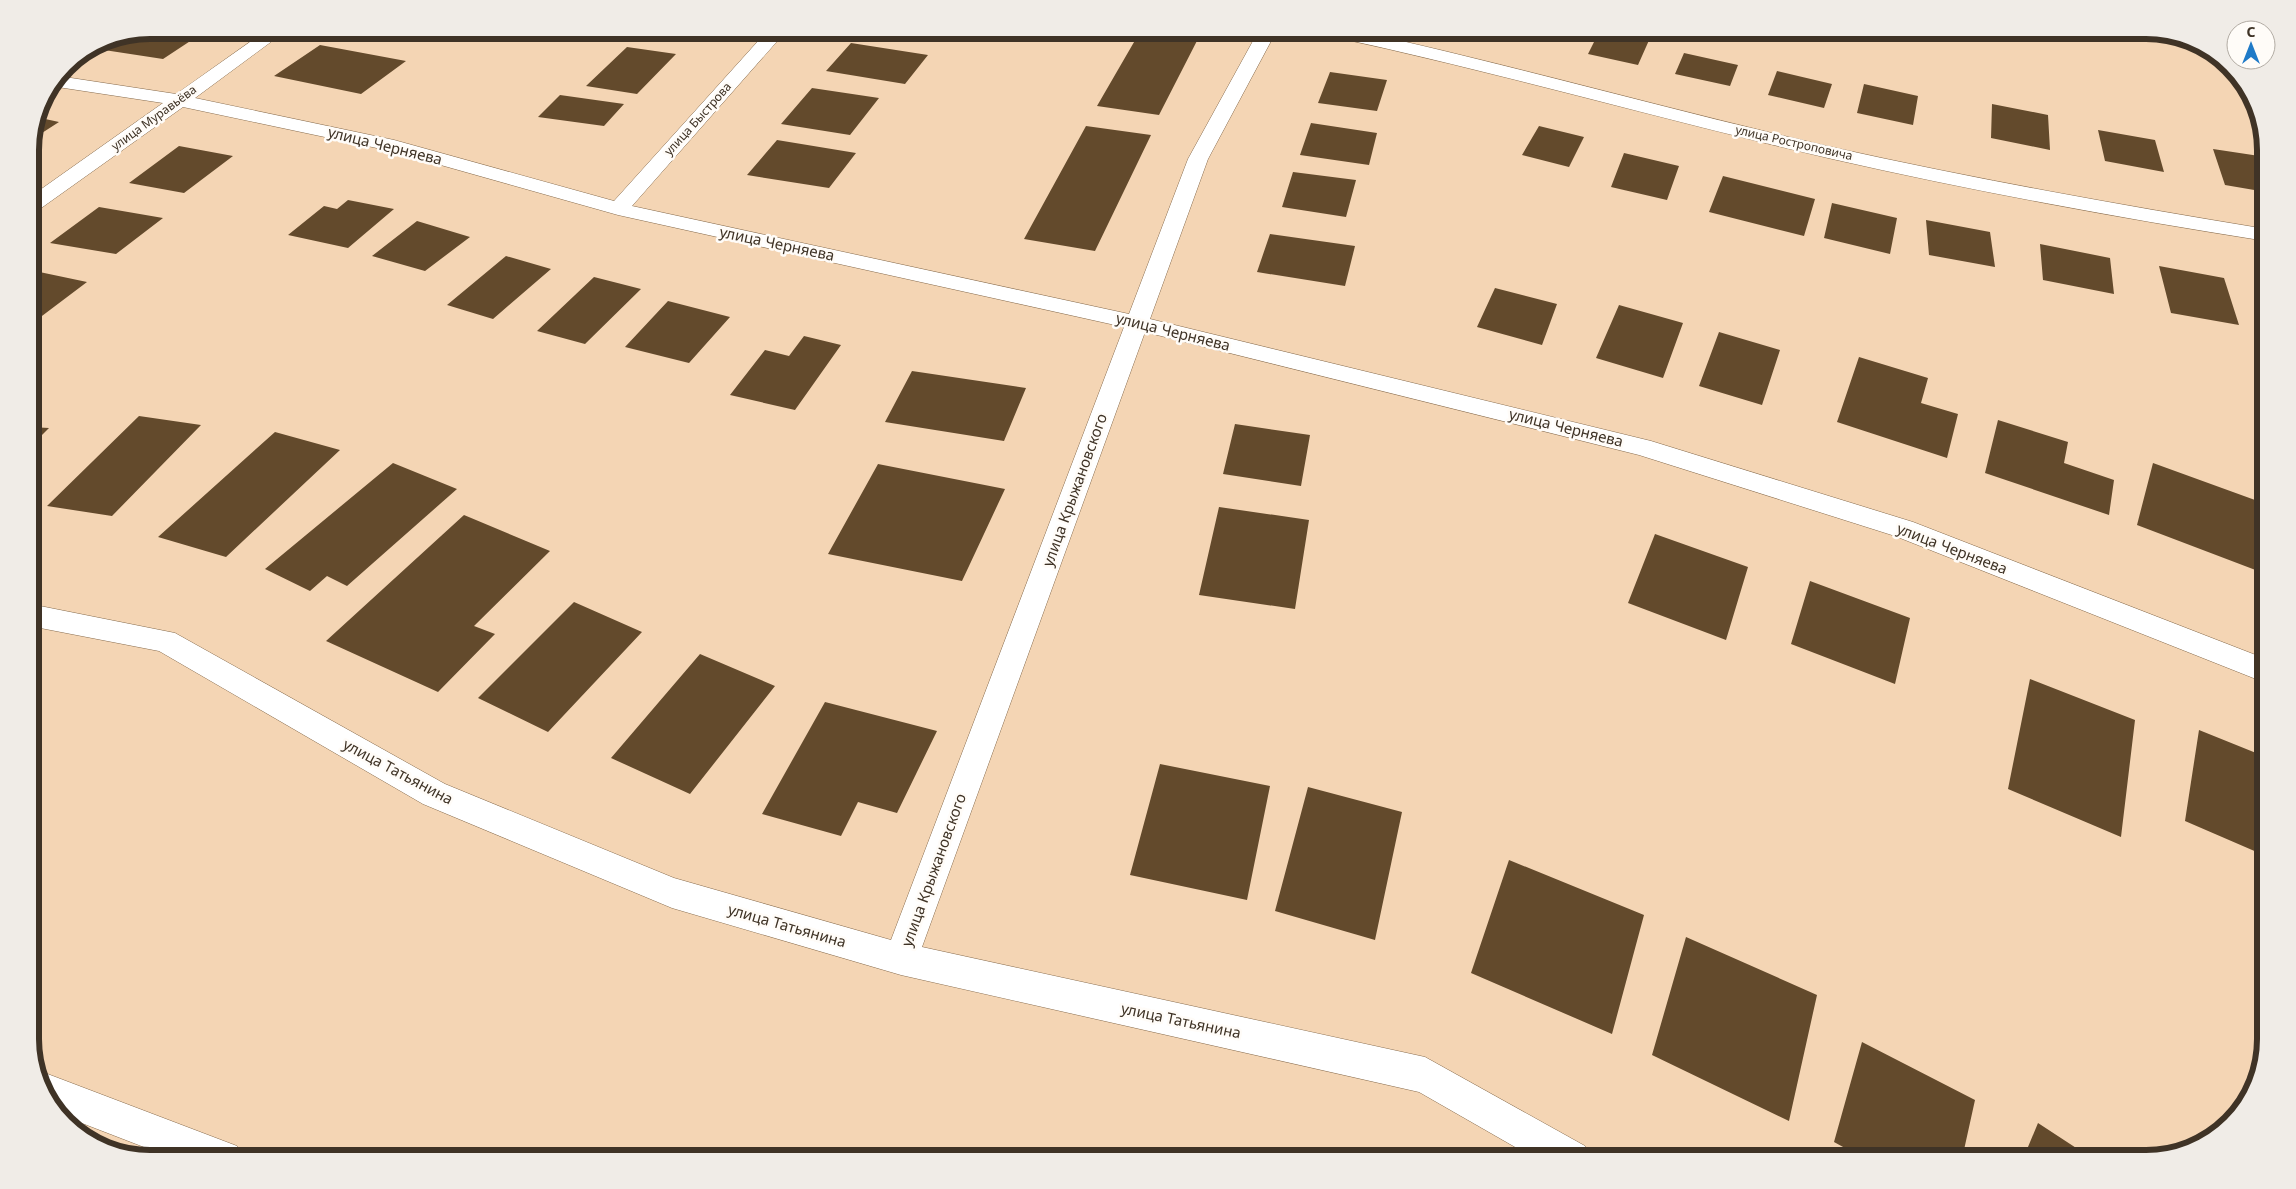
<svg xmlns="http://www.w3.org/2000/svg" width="2296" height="1189" viewBox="0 0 2296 1189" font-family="'Noto Sans',sans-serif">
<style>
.building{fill:#634a2c}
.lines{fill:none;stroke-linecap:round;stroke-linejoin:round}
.minor-casing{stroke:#876c4e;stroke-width:1}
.minor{fill:#fff;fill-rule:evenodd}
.labels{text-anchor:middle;stroke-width:5;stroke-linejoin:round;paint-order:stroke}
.far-street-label{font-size:12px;fill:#3f3326;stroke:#fffcf8}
.street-label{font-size:15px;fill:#3f3326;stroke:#fffcf8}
.rim{fill:none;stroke:#3f3326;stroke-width:6}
</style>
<rect width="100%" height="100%" fill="#f4d5b4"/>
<path class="building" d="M150 30H207L163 59 91 48 104 39Z
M348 30H408L394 40 345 33Z
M639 30H703L690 42 634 34Z
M866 30H944L937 40Z
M1141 30H1179L1201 33 1159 115 1097 106Z
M1493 30H1545L1535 42Z
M1600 30H1611L1650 38 1638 65 1588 54Z
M2131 30H2146L2158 33 2131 31Z
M851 43 928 55 905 84 826 71Z
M320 45 406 61 361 94 274 76Z
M627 47 676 54 637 94 586 86Z
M1684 53 1738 65 1730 86 1675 74Z
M1777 71 1832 84 1824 108 1768 95Z
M1330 72 1387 80 1377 111 1318 103Z
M1864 84 1918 96 1913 125 1857 113Z
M812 88 879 98 850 135 781 124Z
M560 95 624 104 604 126 538 117Z
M1992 104 2048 115 2050 150 1991 138Z
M36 117 59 122 31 140Z
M1311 123 1377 133 1369 165 1300 155Z
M1086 126 1151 135 1095 251 1024 239Z
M1539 126 1584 137 1569 167 1522 155Z
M2098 130 2155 140 2164 172 2105 161Z
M777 140 856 153 829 188 747 175Z
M179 146 233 156 184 193 129 183Z
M2213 149 2266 157V192L2225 185Z
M1624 153 1679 166 1667 200 1611 187Z
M1293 172 1356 180 1346 217 1282 207Z
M1723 176 1815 199 1804 236 1709 212Z
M348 200 394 209 348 248 288 235 324 206 337 209Z
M1832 203 1897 218 1890 254 1824 238Z
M99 207 163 218 116 254 50 243Z
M1926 220 1990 232 1995 267 1929 255Z
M417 221 470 237 425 271 372 256Z
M1270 234 1355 246 1345 286 1257 272Z
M2040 244 2110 258 2114 294 2043 280Z
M506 256 551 269 493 319 447 305Z
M2159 266 2224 278 2239 325 2171 313Z
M30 270 87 282 30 325Z
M594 277 641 289 585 344 537 331Z
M1495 288 1557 304 1542 345 1477 327Z
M668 301 730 317 689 363 625 347Z
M1619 305 1683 323 1663 378 1596 358Z
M1719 332 1780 350 1762 405 1699 386Z
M804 336 841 345 795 410 730 395 765 350 789 356Z
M1859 357 1928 378 1921 403 1958 414 1947 458 1837 422Z
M912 371 1026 388 1004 441 885 422Z
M139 416 201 425 112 516 47 506Z
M1998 420 2068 442 2064 463 2114 480 2109 515 1985 473Z
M1235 424 1310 435 1301 486 1223 474Z
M30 427 49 428 30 447Z
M275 432 340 450 226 557 158 537Z
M393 463 457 489 347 586 327 576 310 591 265 569Z
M2153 463 2266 504V574L2137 525Z
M878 464 1005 489 962 581 828 554Z
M1219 507 1309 520 1295 609 1199 595Z
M464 515 550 551 474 626 495 634 438 692 326 641Z
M1655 534 1748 567 1726 640 1628 603Z
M1810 581 1910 618 1895 684 1791 644Z
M574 602 642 632 548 732 478 698Z
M700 654 775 686 690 794 611 758Z
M2030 679 2135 720 2121 837 2008 789Z
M825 702 937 731 897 813 858 802 841 836 762 814Z
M2199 730 2266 757V856L2185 821Z
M1160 764 1270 786 1247 900 1130 875Z
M1308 787 1402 812 1375 940 1275 911Z
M1509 860 1644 915 1612 1034 1471 973Z
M1686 937 1817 995 1789 1121 1652 1055Z
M1862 1042 1975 1100 1962 1159H1865L1834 1142Z
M2038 1123 2093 1159H2023Z"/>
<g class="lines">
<g class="minor-casing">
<path id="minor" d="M267 30H287L195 98 394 140 614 201 768 30H787L632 206 1129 314 1188 159 1259 30H1277L1208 159 1150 319 1651 441 1913 522 2266 659V683L1895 536 1639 455 1145 332 922 947 1425 1057 1585 1146 1591 1159H1536L1419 1092 901 975 672 908 423 804 159 651 30 626V604L175 633 445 784 674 878 891 940 1124 327 618 215 391 151 183 107 37 211 30 213V197L163 103 51 86 58 76 176 94Z
M1316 30H1350L1389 38C1537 72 1683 113 1831 147 1975 179 2120 205 2266 229V241C2119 218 1973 191 1828 158 1660 119 1494 71 1325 35L1319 34Z
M45 1073 237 1146 243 1159H175L61 1115 50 1105 40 1075Z"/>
</g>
<use href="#minor" class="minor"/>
</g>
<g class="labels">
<g class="far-street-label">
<text transform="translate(154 118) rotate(-36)" y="4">улица Муравьёва</text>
<text transform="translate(698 119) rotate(-48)" y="4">улица Быстрова</text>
<text transform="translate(1794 143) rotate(13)" y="4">улица Ростроповича</text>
</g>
<g class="street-label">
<text transform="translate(385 146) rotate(14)" y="5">улица Черняева</text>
<text transform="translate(777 244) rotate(12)" y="5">улица Черняева</text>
<text transform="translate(1173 332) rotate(14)" y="5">улица Черняева</text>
<text transform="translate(1566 428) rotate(14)" y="5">улица Черняева</text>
<text transform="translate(1075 490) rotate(-70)" y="5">улица Крыжановского</text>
<text transform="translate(1952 549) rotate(21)" y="5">улица Черняева</text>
<text transform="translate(398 772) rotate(28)" y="5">улица Татьянина</text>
<text transform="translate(934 870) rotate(-70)" y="5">улица Крыжановского</text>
<text transform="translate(787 926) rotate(16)" y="5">улица Татьянина</text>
<text transform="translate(1181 1021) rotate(12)" y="5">улица Татьянина</text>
</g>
</g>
<path d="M0 0H2296V1189H0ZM150 39H2146A111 111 0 0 1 2257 150V1039A111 111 0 0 1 2146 1150H150A111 111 0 0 1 39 1039V150A111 111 0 0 1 150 39Z" fill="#f0ece7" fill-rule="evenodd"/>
<path class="rim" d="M150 39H2146A111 111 0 0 1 2257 150V1039A111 111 0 0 1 2146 1150H150A111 111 0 0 1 39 1039V150A111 111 0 0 1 150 39Z"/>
<g transform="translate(2251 45)"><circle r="24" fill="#fffcf8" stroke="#b2aca4"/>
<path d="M0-4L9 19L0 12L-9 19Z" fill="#1f7ac7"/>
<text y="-8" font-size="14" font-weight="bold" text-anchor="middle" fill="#3f3326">С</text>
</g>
</svg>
